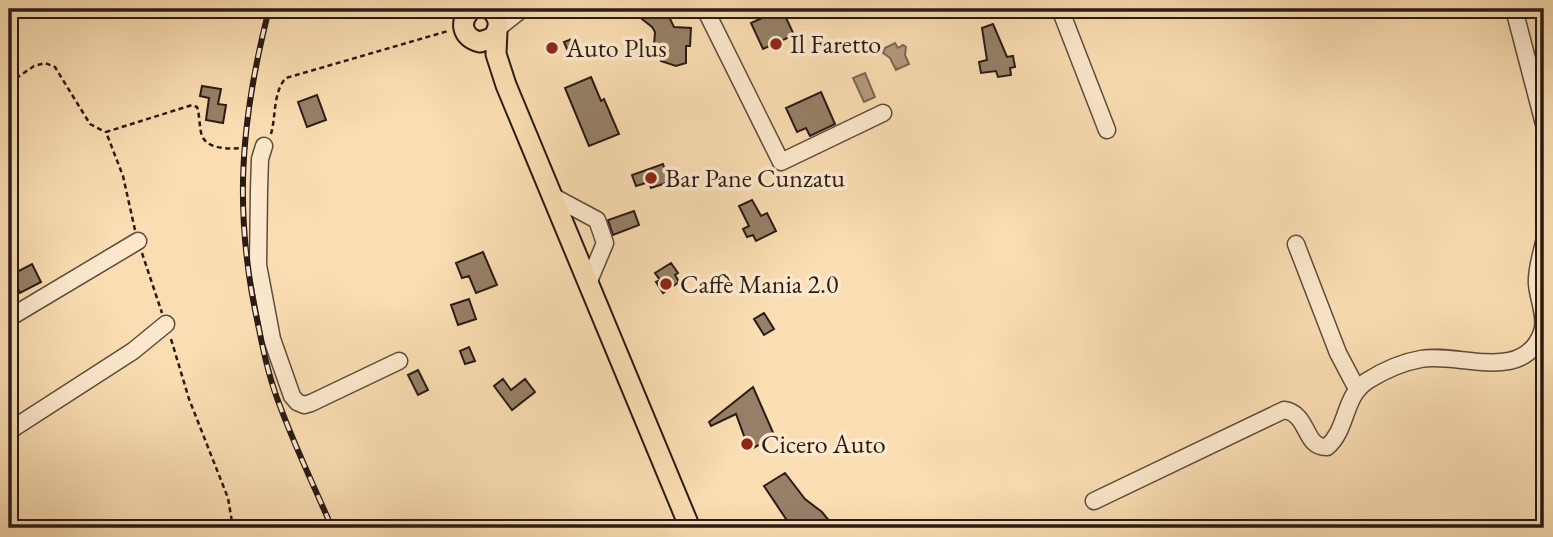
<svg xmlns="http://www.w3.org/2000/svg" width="1553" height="537" viewBox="0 0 1553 537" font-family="'EB Garamond',serif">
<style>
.water{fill:url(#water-ripples);stroke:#7c6854;stroke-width:2}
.building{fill:#968067;stroke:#291b16;stroke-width:2}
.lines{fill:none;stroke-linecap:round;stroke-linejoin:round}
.minor-casing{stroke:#5d4c3d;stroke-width:19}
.major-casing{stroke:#291b16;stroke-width:23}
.path{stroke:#291b16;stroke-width:2.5;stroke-dasharray:5 3.5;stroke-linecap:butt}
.minor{stroke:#fce9cd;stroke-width:16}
.major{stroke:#faddb2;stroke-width:19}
.rail-casing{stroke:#291b16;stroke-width:6}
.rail{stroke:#fce9cd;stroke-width:3.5;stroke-dasharray:10;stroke-linecap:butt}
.poi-dot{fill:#8f2418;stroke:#fce9cd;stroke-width:2.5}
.labels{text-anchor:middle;stroke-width:7;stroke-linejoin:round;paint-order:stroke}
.poi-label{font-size:26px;fill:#291b16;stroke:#fce9cd;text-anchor:start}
</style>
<defs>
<pattern id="water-ripples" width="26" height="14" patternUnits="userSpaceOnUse" patternTransform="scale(1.75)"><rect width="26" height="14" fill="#b39b7d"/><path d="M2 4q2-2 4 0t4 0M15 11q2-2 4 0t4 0" fill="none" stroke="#927e65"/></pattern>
</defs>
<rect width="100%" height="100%" fill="#faddb2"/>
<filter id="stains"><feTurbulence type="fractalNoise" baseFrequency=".00286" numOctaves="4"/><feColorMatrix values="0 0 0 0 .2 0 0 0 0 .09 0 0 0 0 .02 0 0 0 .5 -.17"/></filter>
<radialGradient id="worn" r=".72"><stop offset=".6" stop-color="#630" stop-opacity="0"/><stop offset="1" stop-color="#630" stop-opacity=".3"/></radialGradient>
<path class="water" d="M895 43 898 48 903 45 906 47 905 55 909 64 896 70 890 58 883 53 885 48Z
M865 73 875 97 864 102 853 78Z"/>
<path class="building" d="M650 9H673L668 15 674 27 691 28 690 46H686V63L676 66 661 61 662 45H654L655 32 652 27 642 19Z
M782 9 794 35 763 49 751 23Z
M993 24 1007 57 1013 56 1015 67 1010 68 1011 75 998 77 996 71 981 73 979 62 987 60 982 28Z
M577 37 582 52 570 56 564 42Z
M591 77 601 101 604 99 619 134 589 146 565 88Z
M202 86 221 89 218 104 226 105 223 123 206 120 209 98 200 96Z
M821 92 835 124 810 136 806 128 797 132 786 108Z
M317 95 326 120 307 127 298 102Z
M663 164 669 182 651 188 649 182 636 186 632 175Z
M752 200 761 216 767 213 776 231 756 241 753 235 747 237 743 229 749 226 739 206Z
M634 211 639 225 613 235 608 220Z
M483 252 497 285 476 293 469 276 462 278 456 263Z
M671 263 678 273 675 275 679 282 663 293 656 282 660 280 655 273Z
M32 264 41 282 20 293 11 275Z
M469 299 476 319 458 325 451 305Z
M764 313 774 329 764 335 754 319Z
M469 347 475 361 465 364 460 351Z
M418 370 428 390 418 395 408 375Z
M503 379 511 390 525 379 535 392 512 410 494 386Z
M753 387 775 437 753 448 751 443 747 444 736 414 711 426 709 422Z
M785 473 805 499 822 512 835 528H792L764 486Z"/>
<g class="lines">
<g class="minor-casing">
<path id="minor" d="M705 9 781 162 883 113
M1060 9 1107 130
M1514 9 1544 124
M498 28 522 9
M264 146 260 159 259 190 258 265 272 339 292 396 297 402 304 405 311 403 399 361
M554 197 597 220 605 243 589 281
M1296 244 1338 353 1357 389
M9 318 138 241
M9 431 133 351 166 324
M1094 501 1284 410C1310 414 1303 448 1327 447 1348 429 1343 397 1367 381 1383 371 1403 362 1421 359 1458 352 1524 384 1542 332 1547 317 1538 299 1537 284 1536 270 1541 256 1544 242"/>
</g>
<g class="major-casing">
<path id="major" d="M472 9C458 21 462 38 480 42L492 38C501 28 500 17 490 9
M497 31 496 54 506 85 690 528"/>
</g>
<path class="path" d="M9 83 34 66 45 63 55 67 90 124 105 132
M271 134C276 117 273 91 286 78L448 31
M135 230 123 176 106 132 192 105 197 107C200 116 199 127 202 136 209 152 236 148 250 148
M142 253 162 313
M171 339 189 399 228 498 233 528"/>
<use href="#minor" class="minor"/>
<use href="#major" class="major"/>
<g class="rail-casing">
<path id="rail" d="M269 9C240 123 233 214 259 329 264 355 270 381 280 406 295 447 315 488 332 528"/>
</g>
<use href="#rail" class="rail"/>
</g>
<g class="poi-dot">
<circle cx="776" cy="44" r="7"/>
<circle cx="552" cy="48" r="7"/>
<circle cx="651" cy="178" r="7"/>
<circle cx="666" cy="284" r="7"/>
<circle cx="747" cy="444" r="7"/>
</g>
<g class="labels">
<g class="poi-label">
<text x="790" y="53">Il Faretto</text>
<text x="566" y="57">Auto Plus</text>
<text x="665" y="187">Bar Pane Cunzatu</text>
<text x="680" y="293">Caffè Mania 2.0</text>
<text x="761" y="453">Cicero Auto</text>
</g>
</g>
<rect width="1553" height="537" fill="none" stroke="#faddb2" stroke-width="35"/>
<rect x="10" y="10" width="1532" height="516" fill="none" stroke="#291b16" stroke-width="3.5"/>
<rect x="18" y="18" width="1518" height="502" fill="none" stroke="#291b16" stroke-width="2"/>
<rect width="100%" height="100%" filter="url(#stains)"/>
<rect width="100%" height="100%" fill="url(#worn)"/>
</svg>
